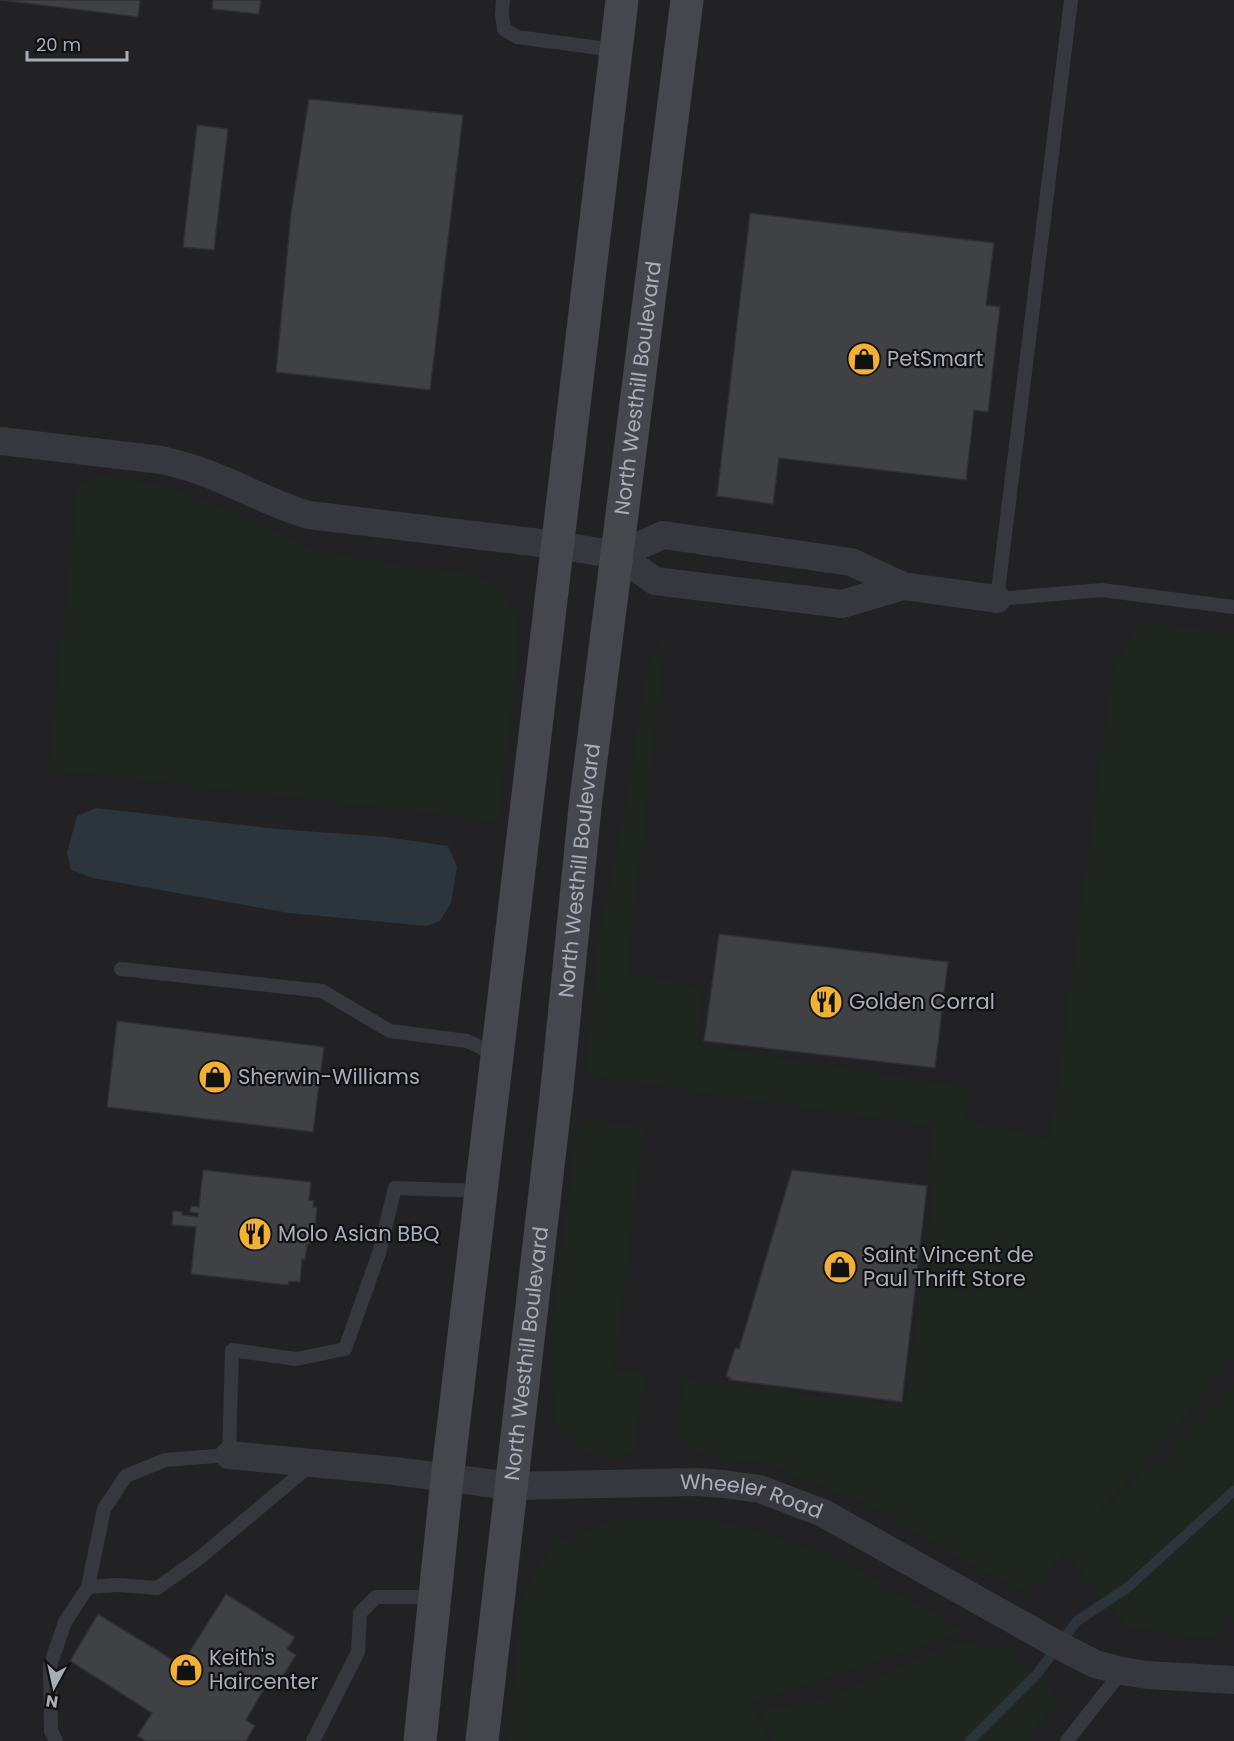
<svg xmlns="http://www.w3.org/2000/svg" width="1234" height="1741" viewBox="0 0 1234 1741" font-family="Poppins,sans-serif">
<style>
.built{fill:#222225}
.green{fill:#1e261f}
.water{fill:#2c353c}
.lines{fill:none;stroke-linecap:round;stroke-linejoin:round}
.stream{stroke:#2c353c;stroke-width:10}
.building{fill:#404145;stroke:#303034;stroke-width:1.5}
.lane{stroke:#37383d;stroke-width:14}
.street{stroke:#37383d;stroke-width:28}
.secondary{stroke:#45474d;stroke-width:33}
.labels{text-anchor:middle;stroke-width:4.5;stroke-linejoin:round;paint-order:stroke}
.poi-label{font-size:21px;fill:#a8adb8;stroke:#111113;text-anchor:start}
.street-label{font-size:21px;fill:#a8adb8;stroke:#111113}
</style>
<rect width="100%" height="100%" fill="#161618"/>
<path class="built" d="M0 0H1234V1741H0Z"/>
<path class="green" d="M101 474 167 487 223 507 311 549 394 564 474 574 505 593 519 626 518 655 498 821 48 769 78 485Z
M1140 621 1234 634V1360L1088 1525 1214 1406 1234 1383V1618L1212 1639 1127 1627 1065 1551 1027 1594 953 1554 871 1506 763 1463 693 1453 677 1431 683 1379 905 1406 934 1188 927 1179 933 1126 609 1079 586 1071 598 939 626 805 648 664 666 636 627 972 702 988 697 1044 970 1088 966 1120 1050 1139 1113 669Z
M591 1119 644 1127 614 1370 645 1374 634 1451 616 1460 582 1451 554 1425 551 1328 577 1126Z
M616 1519 725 1522 833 1555 964 1631 752 1702 768 1741H509L521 1594 553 1545Z
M953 1643 1013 1649 1058 1699 1024 1741H772L761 1711 825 1699Z"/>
<path class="water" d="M96 808 277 829 387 837 448 846 457 867 451 903 440 921 427 926 289 913 93 878 71 870 67 853 77 816Z"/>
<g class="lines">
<path class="stream" d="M970 1741 1037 1674 1077 1621 1127 1588 1234 1491"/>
</g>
<path class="building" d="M0 0H140L138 17Z
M213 0H261L259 14 212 9Z
M309 99 463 115 430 390 276 372 291 213Z
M197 125 228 129 214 250 183 247Z
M750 213 994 243 986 305 1000 307 988 412 974 410 966 480 779 458 773 504 717 496Z
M719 934 948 962 935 1068 704 1041Z
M117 1021 324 1047 313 1132 107 1107Z
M203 1170 311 1182 309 1200 314 1201 313 1207H317L314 1240H310V1244H307L305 1260 302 1259 300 1282 289 1281 288 1285 191 1274 196 1227 172 1225 173 1211 182 1212V1215L198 1217V1213L190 1212 191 1206 199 1207Z
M792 1170 927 1186 902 1402 730 1380 731 1378 726 1376 735 1348 739 1349Z
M226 1594 295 1637 287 1649 296 1655 280 1681 272 1675 246 1720 255 1726 246 1741H146L137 1736 152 1713 70 1661 98 1614 181 1665Z"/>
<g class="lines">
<path class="lane" d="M503 0 502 14 504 29 517 37 615 50
M1071 0 997 599 1102 590 1234 607
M121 969 322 991 390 1031 467 1041 497 1055
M88 1587 104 1509 126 1476 165 1460 229 1455 232 1350 296 1359 345 1349 379 1253 395 1188 481 1191
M56 1741 51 1731 50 1666 65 1622 88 1587 118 1585 157 1588 197 1560 312 1464
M313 1741 358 1652 360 1613 376 1597H435
M1067 1741 1122 1671"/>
<g class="street">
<path d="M0 441 162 460C183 465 203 471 223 480 252 492 279 507 309 515L557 545 618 555 655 581 842 604 903 586"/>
<path d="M618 555 663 535 851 562 903 586 997 599"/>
<path id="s1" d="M229 1455 395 1471 511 1486 697 1482 724 1484 760 1489 823 1513 1058 1645 1095 1664 1122 1671 1147 1675 1234 1680"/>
</g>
<g class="secondary">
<path d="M420 1741 447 1479 622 0"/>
<path id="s2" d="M482 1741 557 1088 585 807 687 0"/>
</g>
</g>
<defs>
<g id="shop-disc" transform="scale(1.725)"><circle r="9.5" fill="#f2b134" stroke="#111113"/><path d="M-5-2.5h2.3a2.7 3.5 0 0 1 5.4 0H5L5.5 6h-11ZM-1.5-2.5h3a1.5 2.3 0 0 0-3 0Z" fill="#111"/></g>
<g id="restaurant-disc" transform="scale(1.725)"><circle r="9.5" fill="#f2b134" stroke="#111113"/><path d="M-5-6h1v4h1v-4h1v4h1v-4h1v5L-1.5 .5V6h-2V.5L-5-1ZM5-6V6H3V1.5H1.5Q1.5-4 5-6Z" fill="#111"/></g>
</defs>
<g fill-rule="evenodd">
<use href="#shop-disc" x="864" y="359"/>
<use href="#restaurant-disc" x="826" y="1002"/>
<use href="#shop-disc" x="215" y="1077"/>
<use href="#restaurant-disc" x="255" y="1234"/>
<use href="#shop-disc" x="840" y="1267"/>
<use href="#shop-disc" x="186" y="1670"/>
</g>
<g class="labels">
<g class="poi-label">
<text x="887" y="366">PetSmart</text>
<text x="849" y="1009">Golden Corral</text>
<text x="238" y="1084">Sherwin-Williams</text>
<text x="278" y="1241">Molo Asian BBQ</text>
<text x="863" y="1262">Saint Vincent de<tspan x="863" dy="24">Paul Thrift Store</tspan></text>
<text x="209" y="1665">Keith's<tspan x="209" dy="24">Haircenter</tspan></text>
</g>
<g class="street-label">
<text dy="7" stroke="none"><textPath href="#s2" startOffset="1362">North Westhill Boulevard</textPath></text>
<text dy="7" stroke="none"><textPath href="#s2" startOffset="876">North Westhill Boulevard</textPath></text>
<text dy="7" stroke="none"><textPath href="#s2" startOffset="390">North Westhill Boulevard</textPath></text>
<text dy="7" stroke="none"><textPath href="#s1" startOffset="526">Wheeler Road</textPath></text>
</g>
</g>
<g transform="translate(54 1687) rotate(188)" stroke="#111113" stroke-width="4.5" paint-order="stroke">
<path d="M0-4.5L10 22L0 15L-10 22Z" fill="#a8adb8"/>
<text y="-9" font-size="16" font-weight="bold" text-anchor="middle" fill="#a8adb8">N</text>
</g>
<path d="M27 51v9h100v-9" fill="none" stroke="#a8adb8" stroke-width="3"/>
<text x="36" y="51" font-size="18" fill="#a8adb8" stroke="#111113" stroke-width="4.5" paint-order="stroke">20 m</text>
</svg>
